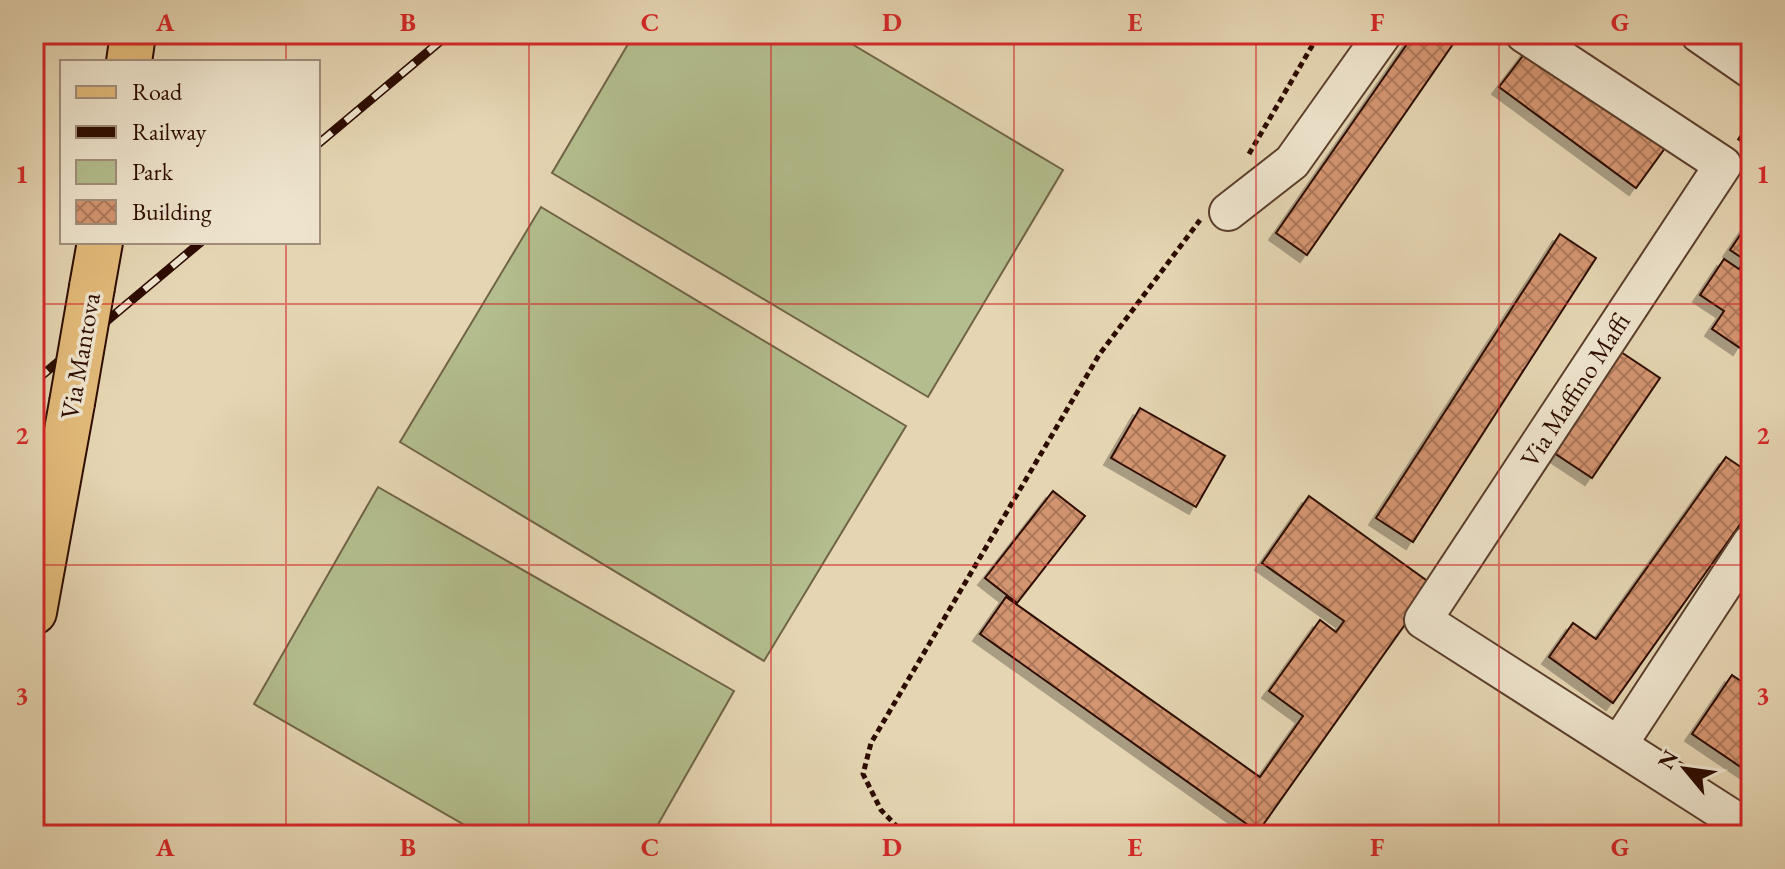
<svg xmlns="http://www.w3.org/2000/svg" width="1785" height="869" viewBox="0 0 1785 869" font-family="'EB Garamond',serif">
<style>
.park{fill:#b3bd8d;stroke:#706446;stroke-width:2}
.building{fill:url(#building-cross-hatch);stroke:#2d0c00;stroke-width:2;filter:url(#shadow)}
.lines{fill:none;stroke-linecap:round;stroke-linejoin:round}
.minor-casing{stroke:#5b3e2c;stroke-width:40}
.major-casing{stroke:#2d0c00;stroke-width:48}
.path{stroke:#2d0c00;stroke-width:5;stroke-dasharray:6 4;stroke-linecap:butt}
.minor{stroke:#eee4cd;stroke-width:36}
.major{stroke:#e2ba79;stroke-width:44}
.rail-casing{stroke:#2d0c00;stroke-width:9}
.rail{stroke:#eee4cd;stroke-width:6;stroke-dasharray:18;stroke-linecap:butt}
.major-bridge-casing{stroke:#2d0c00;stroke-width:48;stroke-linecap:butt}
.major-bridge{stroke:#e2ba79;stroke-width:44}
.grid{fill:none;stroke:#d62828;stroke-width:2;stroke-opacity:0.55}
.labels{text-anchor:middle;stroke-width:7;stroke-linejoin:round;paint-order:stroke}
.street-label{font-size:26px;fill:#2d0c00;stroke:#eee4cd}
.neatline{fill:none;stroke:#d62828;stroke-width:3}
.grid-label{font-size:26px;text-anchor:middle;font-weight:bold;fill:#d62828}
</style>
<defs>
<pattern id="building-cross-hatch" width="8" height="8" patternUnits="userSpaceOnUse" patternTransform="scale(2)"><rect width="8" height="8" fill="#d49571"/><path d="M0 0l8 8M0 8l8-8" fill="none" stroke="#ac785a"/></pattern>
<filter id="shadow"><feDropShadow dx="-7" dy="7" stdDeviation="0" flood-color="#0004"/></filter>
</defs>
<rect width="100%" height="100%" fill="#e5d5b2"/>
<filter id="stains"><feTurbulence type="fractalNoise" baseFrequency=".0025" numOctaves="4"/><feColorMatrix values="0 0 0 0 .2 0 0 0 0 .09 0 0 0 0 .02 0 0 0 .5 -.17"/></filter>
<radialGradient id="worn" r=".72"><stop offset=".6" stop-color="#630" stop-opacity="0"/><stop offset="1" stop-color="#630" stop-opacity=".3"/></radialGradient>
<path class="park" d="M634 34H835L1063 170 928 397 552 173Z
M541 207 906 426 764 661 400 442Z
M378 487 734 691 652 835H482L254 704Z"/>
<path class="building" d="M1414 34H1460L1307 255 1276 233Z
M1532 44 1668 144 1636 188 1499 87Z
M1751 219V331L1740 348 1712 329 1724 311 1700 295 1724 259 1739 269 1745 260 1730 250Z
M1560 234 1596 258 1413 542 1376 518Z
M1615 348 1660 378 1592 478 1548 449Z
M1140 408 1225 456 1196 507 1111 458Z
M1726 457 1751 474V509L1613 703 1549 657 1573 623 1596 639Z
M1053 491 1085 516 1017 603 985 578Z
M1309 496 1433 585 1258 832 980 634 1006 597 1260 777 1303 716 1269 691 1320 620 1336 632 1344 621 1262 563Z
M1732 675 1751 688V774L1692 734Z"/>
<g class="lines">
<g class="minor-casing">
<path id="minor" d="M1524 34 1723 165 1423 620 1751 830
M1699 34 1751 70
M1228 212 1292 162 1383 34
M1619 744 1751 543"/>
</g>
<g class="major-casing">
<path id="major" d="M129 62 133 34
M92 287 100 242
M34 612 72 403"/>
</g>
<path class="path" d="M1739 141 1751 121
M1249 154 1319 34
M905 835 881 810 863 774 871 743 1099 355 1200 220"/>
<use href="#minor" class="minor"/>
<use href="#major" class="major"/>
<g class="rail-casing">
<path id="rail" d="M318 144 449 34
M34 382 201 242"/>
</g>
<use href="#rail" class="rail"/>
<g class="major-bridge-casing">
<path id="major-bridge" d="M72 403 92 287"/>
</g>
<use href="#major-bridge" class="major-bridge"/>
</g>
<path class="grid" d="M286 34V62M529 34V835M771 34V835M1014 34V835M1256 34V835M1499 34V835M286 242V835M34 304H1751M34 565H1751"/>
<g class="labels">
<g class="street-label">
<text transform="translate(80 356) rotate(-80)" y="9">Via Mantova</text>
<text transform="translate(1575 390) rotate(-57)" y="9">Via Maffino Maffi</text>
</g>
</g>
<rect width="1785" height="869" fill="none" stroke="#e5d5b2" stroke-width="88"/>
<rect x="60" y="60" width="260" height="184" fill="#eee4cd" stroke="#a18e7b" stroke-width="2"/>
<rect x="76" y="86" width="40" height="12" fill="#e2ba79" stroke="#a18e7b" stroke-width="2"/>
<text x="132" y="100" font-size="24" fill="#2d0c00">Road</text>
<rect x="76" y="126" width="40" height="12" fill="#2d0c00" stroke="#a18e7b" stroke-width="2"/>
<text x="132" y="140" font-size="24" fill="#2d0c00">Railway</text>
<rect x="76" y="160" width="40" height="24" fill="#b3bd8d" stroke="#a18e7b" stroke-width="2"/>
<text x="132" y="180" font-size="24" fill="#2d0c00">Park</text>
<rect x="76" y="200" width="40" height="24" fill="url(#building-cross-hatch)" stroke="#a18e7b" stroke-width="2"/>
<text x="132" y="220" font-size="24" fill="#2d0c00">Building</text>
<g transform="translate(1685 769) rotate(299)" stroke="#eee4cd" stroke-width="6" paint-order="stroke">
<path d="M0-6L14 30L0 20L-14 30Z" fill="#2d0c00"/>
<text y="-12" font-size="22" font-weight="bold" text-anchor="middle" fill="#2d0c00">N</text>
</g>
<rect x="44" y="44" width="1697" height="781" class="neatline"/>
<g class="grid-label">
<text x="165" y="31">A</text>
<text x="408" y="31">B</text>
<text x="650" y="31">C</text>
<text x="892" y="31">D</text>
<text x="1135" y="31">E</text>
<text x="1377" y="31">F</text>
<text x="1620" y="31">G</text>
<text x="22" y="183">1</text>
<text x="1763" y="183">1</text>
<text x="22" y="444">2</text>
<text x="1763" y="444">2</text>
<text x="22" y="704">3</text>
<text x="1763" y="704">3</text>
<text x="165" y="856">A</text>
<text x="408" y="856">B</text>
<text x="650" y="856">C</text>
<text x="892" y="856">D</text>
<text x="1135" y="856">E</text>
<text x="1377" y="856">F</text>
<text x="1620" y="856">G</text>
</g>
<rect width="100%" height="100%" filter="url(#stains)"/>
<rect width="100%" height="100%" fill="url(#worn)"/>
</svg>
